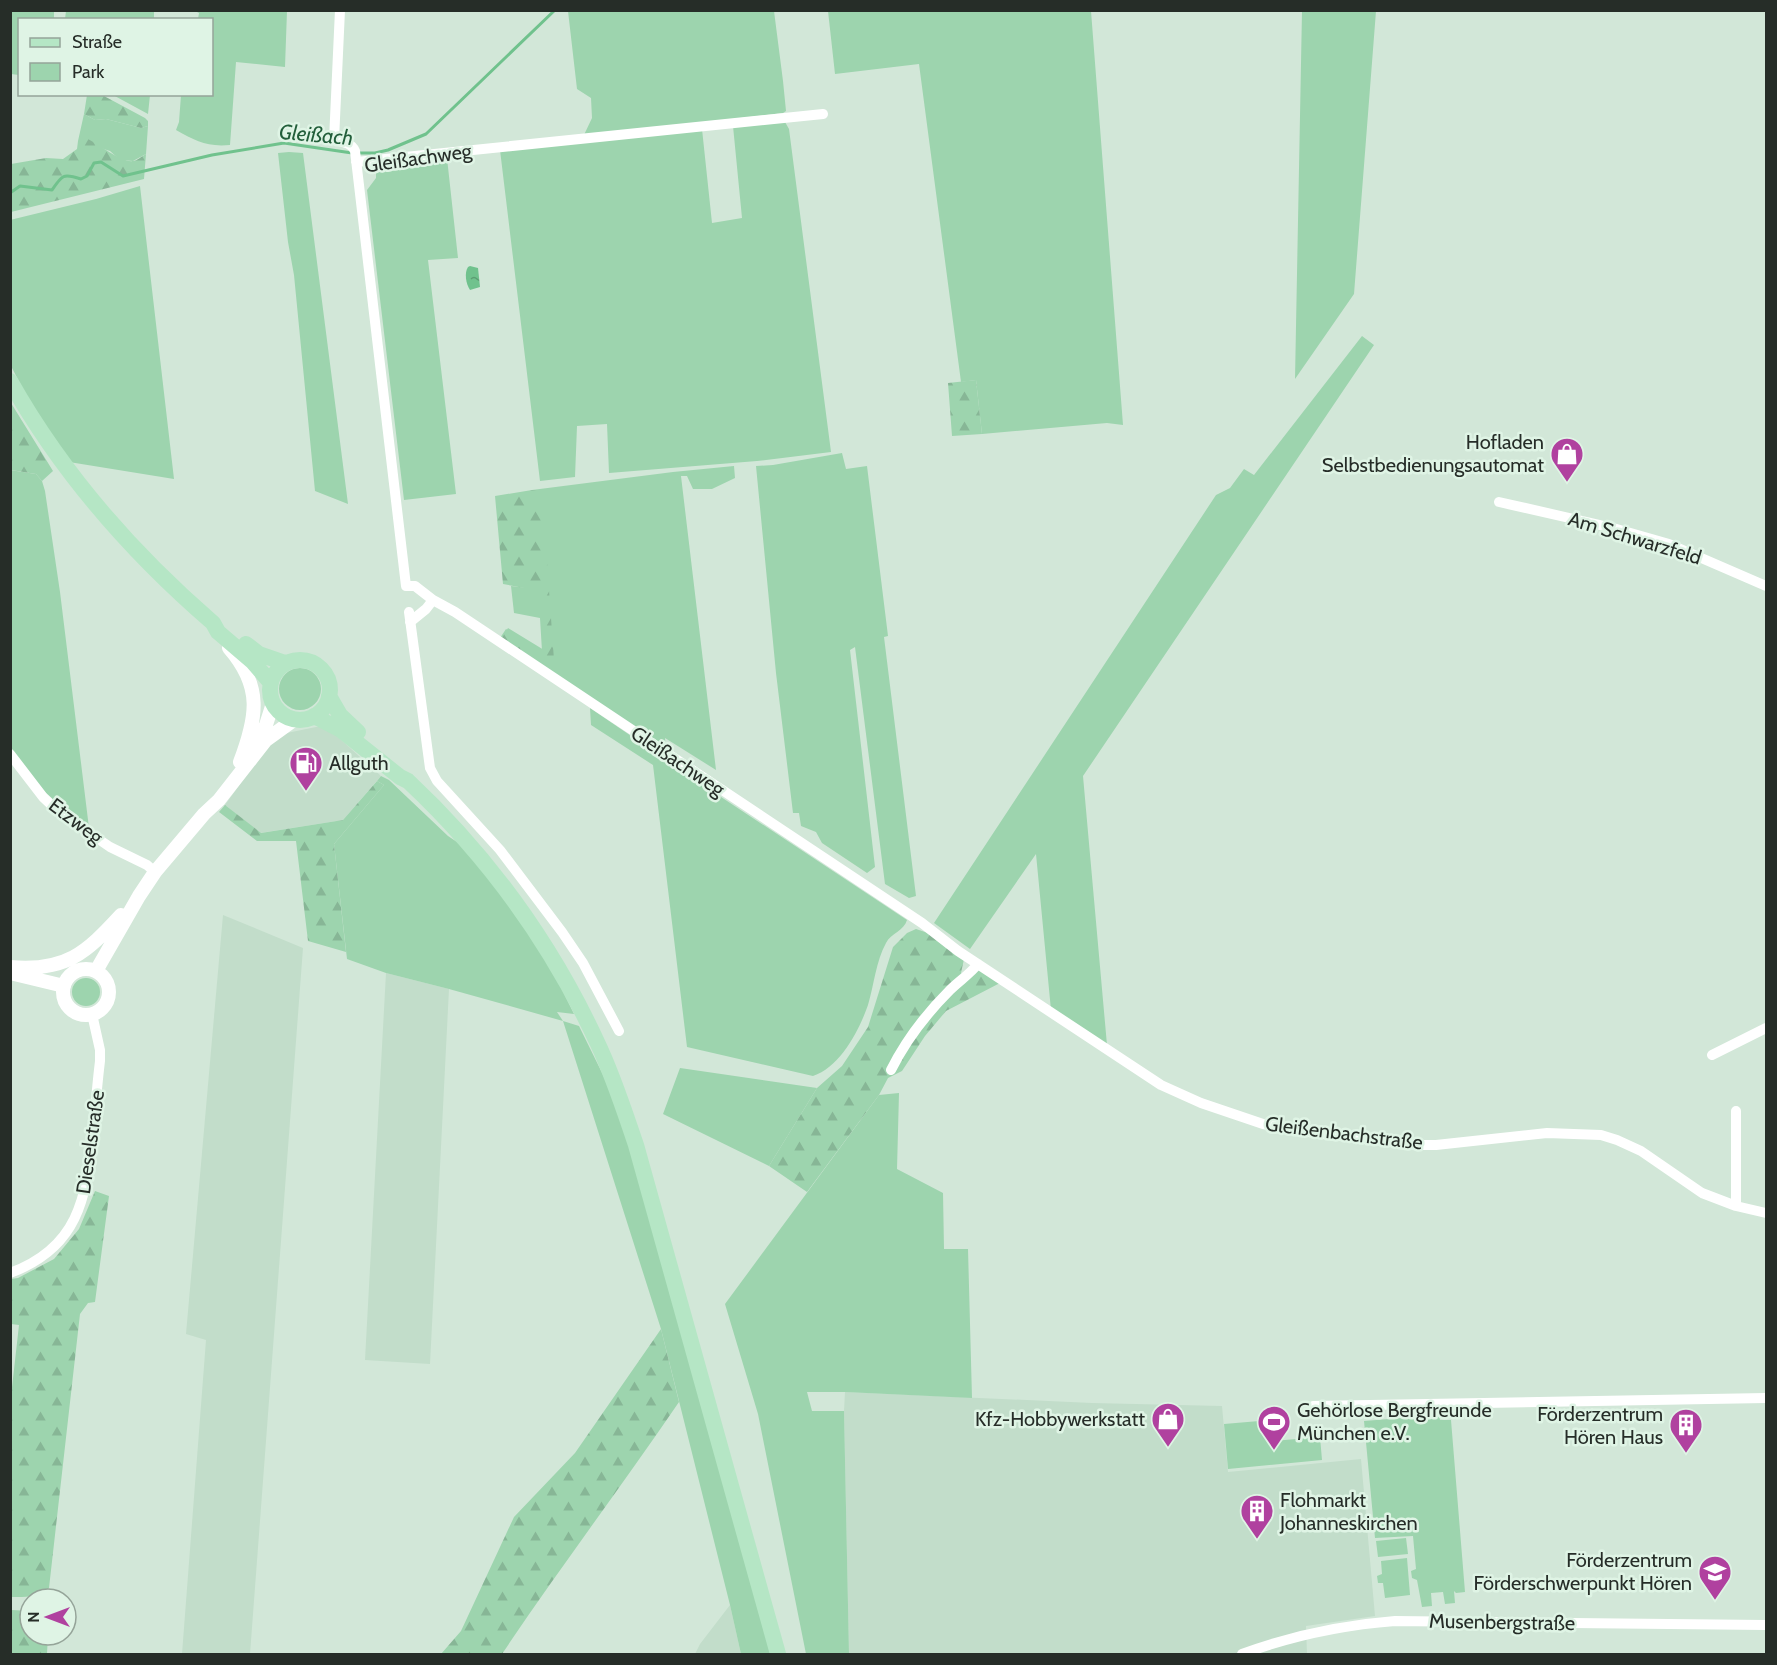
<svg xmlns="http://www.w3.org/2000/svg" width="1777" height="1665" viewBox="0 0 1777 1665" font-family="Cabin,sans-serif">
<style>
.built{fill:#c2ddca}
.green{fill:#9dd4ae}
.forest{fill:url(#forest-firs)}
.water{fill:url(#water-ripples)}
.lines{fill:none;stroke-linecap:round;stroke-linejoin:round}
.stream{stroke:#70c28d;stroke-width:3}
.minor{stroke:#fff;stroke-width:10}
.tertiary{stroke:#fff;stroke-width:14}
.primary{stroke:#b5e6c5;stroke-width:16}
.labels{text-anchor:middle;stroke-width:5;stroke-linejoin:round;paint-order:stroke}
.street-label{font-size:20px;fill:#262d28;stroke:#dff4e5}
.poi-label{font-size:20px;fill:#262d28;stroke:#dff4e5;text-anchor:end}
.water-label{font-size:21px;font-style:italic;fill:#225e3a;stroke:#dff4e5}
</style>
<defs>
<pattern id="forest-firs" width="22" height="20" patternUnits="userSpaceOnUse" patternTransform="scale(1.5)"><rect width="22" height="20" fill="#9dd4ae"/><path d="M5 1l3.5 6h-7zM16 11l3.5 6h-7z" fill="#87b696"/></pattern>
<pattern id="water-ripples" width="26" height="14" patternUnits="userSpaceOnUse" patternTransform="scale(1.5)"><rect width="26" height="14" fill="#70c28d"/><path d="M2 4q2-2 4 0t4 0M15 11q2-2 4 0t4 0" fill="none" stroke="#5c9e73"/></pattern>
</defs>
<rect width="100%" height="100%" fill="#d2e7d8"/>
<path class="built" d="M316 727H327L381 776 343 820 260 833 225 805 238 787 259 752 282 734Z
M223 915 303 948 250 1654H182L206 1340 186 1334Z
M386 973 449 989 430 1364 365 1360Z
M845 1392 1092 1403 1222 1406 1228 1472 1361 1459 1375 1616 1306 1626 1307 1654H849L844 1411Z
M730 1605 741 1654H695L700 1644Z"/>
<path class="green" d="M154 10V19H65L66 11Z
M10 11H54V19L20 20 19 75 11 74Z
M195 11H287L285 67 236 62 230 145C206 147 196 141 176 130L179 122 181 95 212 94V20L198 19 199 13Z
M568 11H774L783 81 786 111 783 113 583 137 592 118 591 98 577 89Z
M828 11H1091L1123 425 1107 423 982 434 976 380 961 382 919 64 835 74Z
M1302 11H1376L1354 294 1295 379Z
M113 95H150L148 114Z
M84 114 95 120 106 119 141 128 148 126 146 154 133 161 120 160 110 151 78 141Z
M785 122 789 129 831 452 757 461 609 473 607 424 577 426 575 477 540 481 500 150 702 129 712 223 742 218 733 126Z
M289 152 303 153 348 504 315 491 294 275 288 242 278 153Z
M447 158 458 258 428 260 456 494 404 500 367 190 376 178V165Z
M140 186 174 479 69 462 28 399 11 366 10 220 96 199Z
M1362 336 1374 345 1083 776 1107 1045 1051 1010 1036 854 970 949 934 923 1216 495 1230 488 1244 469 1254 475Z
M842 453 846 469 867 466 888 636 884 637 916 896 909 898 885 884 855 647 850 650 875 867 867 873 822 843 816 832 801 826 799 813H793L776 673 756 466 773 465Z
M734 466 735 478 712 489H693L687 476H681L716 770 665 738 666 750 500 638 506 629 542 651 540 618 514 613 511 586 538 589 532 490 673 472Z
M10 470 36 474 42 481 45 491 60 592 89 828 53 802 11 750Z
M279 689a21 21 0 1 1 42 0a21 21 0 1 1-42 0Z
M590 708 718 795 907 920C904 931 891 933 886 943 876 961 874 985 868 1005 859 1031 840 1067 813 1076L687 1047 653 765 591 725Z
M381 776 389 780 448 836 460 844 477 862 547 959 574 1014 557 1012 563 1021 579 1026 610 1089 630 1147 771 1654H741L730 1605 661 1329 563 1021 449 989 386 973 347 959 334 844 384 785 377 781Z
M72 992a14 14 0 1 1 28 0a14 14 0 1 1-28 0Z
M680 1068 817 1088 769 1166 663 1114Z
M899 1093 897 1169 943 1193 944 1249H968L972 1398 845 1392H807L812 1411H844L849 1654H806L758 1414 725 1304 879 1095Z
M1439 1415 1440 1420H1451L1465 1592 1456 1593 1454 1591 1455 1603 1445 1604 1443 1592 1431 1593 1432 1606 1422 1607 1417 1580 1412 1578 1411 1571 1416 1569 1413 1536 1375 1538 1364 1421Z
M1271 1420 1273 1441 1320 1437 1322 1460 1228 1469 1224 1424Z
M1406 1538 1408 1554 1378 1557 1376 1541Z
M1407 1558 1410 1595 1385 1598 1383 1583H1378L1377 1576 1382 1574 1381 1561Z"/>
<path class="forest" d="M87 95 104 96 145 118 148 121V126L141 128 106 119 95 120 84 114Z
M88 139C99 145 123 163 133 161 137 161 142 156 146 154L144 179 11 212V164L46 158 63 159 77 149 78 141Z
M976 380 982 434 952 436 948 383Z
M11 403 53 471 42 481 36 474 11 470Z
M532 490 542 492 555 674 502 638 508 628 544 650 540 591 503 584 495 496Z
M377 781 384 785 334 844 346 952 308 941 296 841H257L219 812 225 805 261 833 343 820Z
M916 929 931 934 964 959 961 973 968 977 978 969 1000 983 946 1011 925 1036 902 1071 888 1078 879 1095 807 1192 769 1166 817 1088 842 1066 868 1027 893 947 907 933Z
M95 1191 109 1196 95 1302 88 1303 80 1314 49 1588C39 1598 24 1597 11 1597L10 1405 19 1325 11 1324V1279L18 1278 54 1259 79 1229Z
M661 1329 679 1402C621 1487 559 1569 502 1654H441L461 1631 514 1517 575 1453Z
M12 1610 30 1611V1635H48L47 1654H11Z"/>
<path class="water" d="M470 266 478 268 480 287 470 290C466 284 464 273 468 267Z"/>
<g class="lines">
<path class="stream" d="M358 153H375L388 150 426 134 555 10
M10 193 20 186 52 190C62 175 63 173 81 179L87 176 94 163 101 162 123 176 212 155 284 143 352 153"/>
<path class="minor" d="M340 10 334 140C343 142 352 143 355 151L406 586H415L433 600 455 612 922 923 958 951 1161 1085 1201 1103 1263 1124 1309 1132 1419 1145H1436L1547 1133 1601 1135 1617 1140 1641 1151 1702 1193 1736 1206 1766 1213
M356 162 823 114
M1499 502 1613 528 1669 544 1766 586
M409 612 430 768 437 781 500 850 562 932 583 963 619 1031
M410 622 426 609 433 600
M10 754 43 797 59 812 110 847 147 865 155 872
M1712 1055 1766 1028
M891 1070C906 1040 927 1013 950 990 959 981 970 974 978 964
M1736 1206V1111
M10 1273C78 1248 86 1199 93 1135 95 1110 97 1086 100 1061V1050L92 1014
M1313 1406 1766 1398
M1242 1654C1291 1636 1343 1625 1395 1621L1766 1625"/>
<path class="tertiary" d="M229 648C263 687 257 717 240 762
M255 745 266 725 273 703
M10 967C66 972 86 953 121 915
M63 992a23 23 0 1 1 46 0a23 23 0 1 1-46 0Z
M96 971 139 896 155 872 204 814 219 800 266 740 295 719
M10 973 64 986"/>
<path class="primary" d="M10 381C63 475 132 553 213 623L218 632 253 662 271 683
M246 644 259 654 285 663
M270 690a30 30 0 1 1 60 0a30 30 0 1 1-60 0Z
M329 696 340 715 358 732
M314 716 341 730 400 777 408 781C487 855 551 943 597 1042 613 1075 624 1110 636 1145L778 1654"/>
</g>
<defs>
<g id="shop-pin" transform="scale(1.725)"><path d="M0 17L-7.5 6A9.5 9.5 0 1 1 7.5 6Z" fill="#b0419f" stroke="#dff4e5"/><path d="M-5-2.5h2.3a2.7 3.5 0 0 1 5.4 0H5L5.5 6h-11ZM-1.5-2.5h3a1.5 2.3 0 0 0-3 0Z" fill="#fff"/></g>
<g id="fuel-pin" transform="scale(1.725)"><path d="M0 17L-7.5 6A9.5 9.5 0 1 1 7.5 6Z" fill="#b0419f" stroke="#dff4e5"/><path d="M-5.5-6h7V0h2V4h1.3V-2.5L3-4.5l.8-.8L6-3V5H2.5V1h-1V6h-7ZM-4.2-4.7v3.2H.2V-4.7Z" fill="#fff"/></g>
<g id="stadium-pin" transform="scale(1.725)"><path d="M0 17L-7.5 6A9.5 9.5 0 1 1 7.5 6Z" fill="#b0419f" stroke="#dff4e5"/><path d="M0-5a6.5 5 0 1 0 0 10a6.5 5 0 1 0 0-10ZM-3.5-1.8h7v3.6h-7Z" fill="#fff"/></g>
<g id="building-pin" transform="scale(1.725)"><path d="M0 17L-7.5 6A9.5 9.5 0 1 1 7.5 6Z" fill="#b0419f" stroke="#dff4e5"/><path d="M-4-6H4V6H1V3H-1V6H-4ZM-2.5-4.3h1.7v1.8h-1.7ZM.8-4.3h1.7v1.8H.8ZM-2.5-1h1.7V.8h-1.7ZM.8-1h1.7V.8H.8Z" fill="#fff"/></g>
<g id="school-pin" transform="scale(1.725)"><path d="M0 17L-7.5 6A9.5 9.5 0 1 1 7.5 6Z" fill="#b0419f" stroke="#dff4e5"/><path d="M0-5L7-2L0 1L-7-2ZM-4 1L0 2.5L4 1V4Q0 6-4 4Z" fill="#fff"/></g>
</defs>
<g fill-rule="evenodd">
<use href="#shop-pin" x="1567" y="454"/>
<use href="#fuel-pin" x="306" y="763"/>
<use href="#shop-pin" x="1168" y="1419"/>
<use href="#stadium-pin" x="1274" y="1422"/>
<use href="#building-pin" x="1686" y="1425"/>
<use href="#building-pin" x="1257" y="1511"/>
<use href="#school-pin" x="1715" y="1572"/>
</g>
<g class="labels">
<g class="street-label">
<text transform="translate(418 158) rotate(-8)" y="7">Gleißachweg</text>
<text transform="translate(1635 538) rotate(17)" y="7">Am Schwarzfeld</text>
<text transform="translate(678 761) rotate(34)" y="7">Gleißachweg</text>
<text transform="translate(76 821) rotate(37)" y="7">Etzweg</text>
<text transform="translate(1344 1133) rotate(7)" y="7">Gleißenbachstraße</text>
<text transform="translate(90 1142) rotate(-82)" y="7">Dieselstraße</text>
<text transform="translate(1502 1622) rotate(1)" y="7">Musenbergstraße</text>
</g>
<g class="poi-label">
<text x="1544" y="449">Hofladen<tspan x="1544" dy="23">Selbstbedienungsautomat</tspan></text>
<text x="329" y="770" text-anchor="start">Allguth</text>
<text x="1297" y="1417" text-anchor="start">Gehörlose Bergfreunde<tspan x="1297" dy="23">München e.V.</tspan></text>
<text x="1663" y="1421">Förderzentrum<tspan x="1663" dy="23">Hören Haus</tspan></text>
<text x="1145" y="1426">Kfz-Hobbywerkstatt</text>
<text x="1280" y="1507" text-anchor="start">Flohmarkt<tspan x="1280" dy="23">Johanneskirchen</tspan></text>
<text x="1692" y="1567">Förderzentrum<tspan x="1692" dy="23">Förderschwerpunkt Hören</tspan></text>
</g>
<g class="water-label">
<text transform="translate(316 135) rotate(5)" y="7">Gleißach</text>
</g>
</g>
<rect width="1777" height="1665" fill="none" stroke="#262d28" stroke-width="24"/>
<rect x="18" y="18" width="195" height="78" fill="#dff4e5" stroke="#95a499" stroke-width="1.5"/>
<rect x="30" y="38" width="30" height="9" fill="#b5e6c5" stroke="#95a499" stroke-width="1.5"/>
<text x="72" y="48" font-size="18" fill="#262d28">Straße</text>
<rect x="30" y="63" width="30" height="18" fill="#9dd4ae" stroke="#95a499" stroke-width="1.5"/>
<text x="72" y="78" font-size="18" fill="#262d28">Park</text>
<g transform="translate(48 1617) rotate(270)"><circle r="28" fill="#dff4e5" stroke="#95a499" stroke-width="1.5"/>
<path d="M0-4.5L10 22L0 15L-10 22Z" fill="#b0419f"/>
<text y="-9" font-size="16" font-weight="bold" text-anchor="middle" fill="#262d28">N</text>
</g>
</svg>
